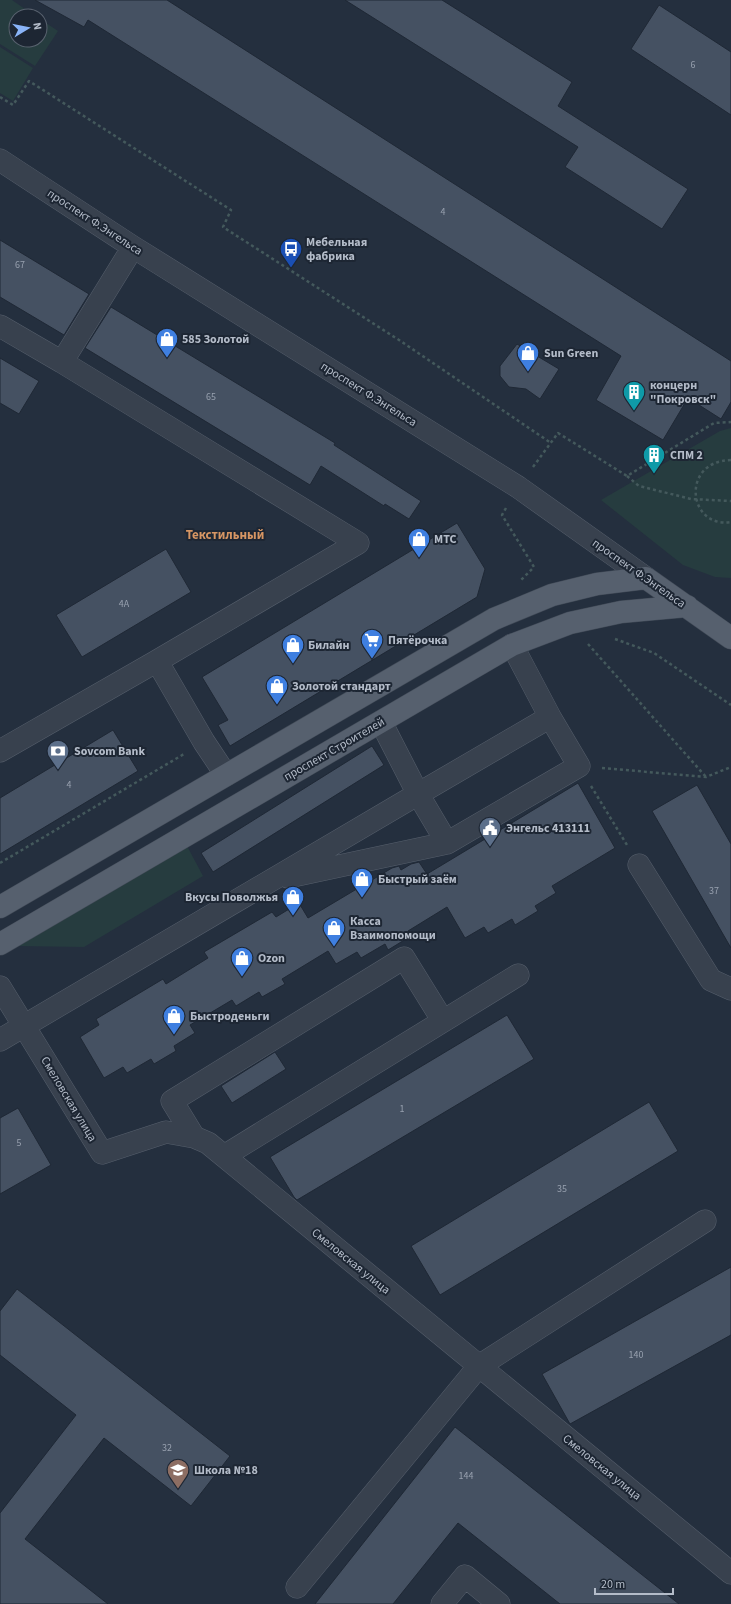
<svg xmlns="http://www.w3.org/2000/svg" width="731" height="1604" viewBox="0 0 731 1604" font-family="'Source Sans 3',sans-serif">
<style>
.green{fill:#263c3f}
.building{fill:#455162;stroke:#1f2835}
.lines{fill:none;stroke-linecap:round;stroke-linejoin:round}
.minor-casing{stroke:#565f6c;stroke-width:23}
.major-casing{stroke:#414a57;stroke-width:23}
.path{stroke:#44595c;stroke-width:2.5;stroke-dasharray:3 3;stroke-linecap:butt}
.minor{stroke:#38414e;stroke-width:22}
.major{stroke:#56606e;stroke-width:22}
.labels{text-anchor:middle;stroke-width:4;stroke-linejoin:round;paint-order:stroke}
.number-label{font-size:10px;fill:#98a1af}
.street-label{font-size:12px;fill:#b4bcc9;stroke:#1d2633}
.poi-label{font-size:12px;font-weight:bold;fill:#b4bcc9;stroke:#1d2633;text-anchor:start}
.neighbourhood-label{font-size:13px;font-weight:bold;fill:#d59563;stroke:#1d2633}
</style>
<rect width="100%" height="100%" fill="#242f3e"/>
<path class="green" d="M0 0H12L35 16H16V40H40V19L58 31 35 66 0 44Z
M0 47 33 68 13 101 0 93Z
M731 428V578L715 577 683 565 601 500 720 431Z
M187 846 203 876 84 947 16 946Z"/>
<path class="building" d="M35 0H167L731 361V402L721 419 688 398 663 440 596 400 621 356 88 20 84 27Z
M345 0H442L572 82 558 106 688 189 662 229 565 167 578 147Z
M659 5 731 52V115L631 49Z
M0 240 89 294 64 335 0 297Z
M111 307 335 443 334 445 421 501 409 519 385 504 384 506 321 466 310 485 85 348Z
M517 344 559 369 540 399 526 389 509 387 500 376V366Z
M0 358 39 381 19 414 0 403Z
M457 523 485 569 477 597 230 746 218 725 228 720 202 677Z
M166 549 191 592 82 657 56 615Z
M113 730 138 771 0 854V798Z
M372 746 384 765 213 872 201 853Z
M578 783 615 848 552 886 556 893 535 906 538 911 515 925 512 919 488 933 484 927 465 938 447 907 408 931 411 936 388 950 385 944 361 958 357 952 336 964 328 951 282 979 285 984 262 997 259 992 236 1006 232 1000 190 1025 195 1033 174 1046 176 1051 154 1064 151 1059 127 1073 123 1067 104 1078 80 1037 99 1025 96 1019 163 979 166 984 208 958 204 952 272 912 276 917 299 903 308 918 392 868 399 866 401 870 411 864 419 862 427 874Z
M697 785 731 844V948L652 811Z
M507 1015 534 1059 297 1200 294 1197 270 1157Z
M275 1052 286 1069 232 1103 221 1086Z
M649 1102 678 1151 440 1295 411 1246Z
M18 1108 51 1165 0 1194V1118Z
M731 1267V1335L570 1424 542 1374Z
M17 1289 230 1456 191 1506 104 1438 25 1539 108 1604H0V1513L76 1415 0 1355V1311Z
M455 1427 679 1604H560L458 1523 393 1604H315Z"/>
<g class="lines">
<g class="minor-casing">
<path id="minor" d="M0 160 133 247 518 487 646 578
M133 247 62 362 358 543 157 661 204 742 226 775
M0 326 62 362
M512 645 550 717 579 766 447 843 418 794 550 717
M0 751 157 661
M639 865 711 980 731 989
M288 877 447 843
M0 987 102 1153 166 1132 194 1137 208 1143 731 1573
M0 1040 418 794 381 722
M194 1137 172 1101 404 958 443 1021
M224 1156 518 975
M297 1587 479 1366 705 1221
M442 1604 465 1576 499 1604"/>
</g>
<g class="major-casing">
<path id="major" d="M0 907 494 619 552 595 597 584 646 578 731 638
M0 944 512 645 570 623 621 612 687 606"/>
</g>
<path class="path" d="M0 97 13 105 29 81 231 210 223 227 399 340 551 443
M731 460C680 461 688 529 731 522
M533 467 558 433 627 476 714 423 731 422
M627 476 639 486 691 499 731 501
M506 508 502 515 534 567 521 580
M615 639 654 653 731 705
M588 644 706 777
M602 768 706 777 731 767
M591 786 627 845
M0 863 184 754"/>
<use href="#minor" class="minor"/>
<use href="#major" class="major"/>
</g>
<defs>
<g id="bus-pin" transform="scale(1.15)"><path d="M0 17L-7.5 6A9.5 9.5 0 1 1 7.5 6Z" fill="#1a4fb4" stroke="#1d2633"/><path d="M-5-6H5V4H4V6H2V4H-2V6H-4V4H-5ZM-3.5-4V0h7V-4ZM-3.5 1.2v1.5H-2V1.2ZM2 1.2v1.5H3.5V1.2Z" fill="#fff"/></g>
<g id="shop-pin" transform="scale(1.15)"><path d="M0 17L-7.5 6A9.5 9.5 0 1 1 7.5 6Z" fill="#3f7fe0" stroke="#1d2633"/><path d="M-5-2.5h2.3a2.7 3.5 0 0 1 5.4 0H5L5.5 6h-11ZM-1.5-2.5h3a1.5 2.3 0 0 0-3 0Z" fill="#fff"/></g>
<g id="building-pin" transform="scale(1.15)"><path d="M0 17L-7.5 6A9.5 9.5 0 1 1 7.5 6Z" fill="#0f9aa8" stroke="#1d2633"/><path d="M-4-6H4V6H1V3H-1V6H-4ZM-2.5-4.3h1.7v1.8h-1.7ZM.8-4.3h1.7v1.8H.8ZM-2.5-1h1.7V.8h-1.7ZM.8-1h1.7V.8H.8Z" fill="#fff"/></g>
<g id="supermarket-pin" transform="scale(1.15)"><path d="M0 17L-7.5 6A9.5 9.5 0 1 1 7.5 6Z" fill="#3f7fe0" stroke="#1d2633"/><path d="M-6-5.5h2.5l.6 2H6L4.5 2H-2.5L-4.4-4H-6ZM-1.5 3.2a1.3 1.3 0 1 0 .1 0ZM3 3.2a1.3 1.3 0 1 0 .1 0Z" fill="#fff"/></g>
<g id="bank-pin" transform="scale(1.15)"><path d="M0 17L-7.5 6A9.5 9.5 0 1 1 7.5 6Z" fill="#5c6f8a" stroke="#1d2633"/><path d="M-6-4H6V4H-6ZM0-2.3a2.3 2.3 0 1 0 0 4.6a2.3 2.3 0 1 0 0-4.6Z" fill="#fff"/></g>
<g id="civic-pin" transform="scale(1.15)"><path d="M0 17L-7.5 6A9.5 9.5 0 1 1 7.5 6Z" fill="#5c6f8a" stroke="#1d2633"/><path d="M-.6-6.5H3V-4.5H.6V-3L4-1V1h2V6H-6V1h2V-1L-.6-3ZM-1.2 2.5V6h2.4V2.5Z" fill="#fff"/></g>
<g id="school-pin" transform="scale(1.15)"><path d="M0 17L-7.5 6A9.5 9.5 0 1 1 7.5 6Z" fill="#8d6e63" stroke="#1d2633"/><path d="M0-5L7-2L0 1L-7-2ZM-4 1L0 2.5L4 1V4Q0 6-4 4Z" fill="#fff"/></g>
</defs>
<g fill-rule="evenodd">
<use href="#bus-pin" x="291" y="249"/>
<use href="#shop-pin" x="167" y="339"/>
<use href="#shop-pin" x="528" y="353"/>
<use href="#building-pin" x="634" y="392"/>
<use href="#building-pin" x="654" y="455"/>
<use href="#shop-pin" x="419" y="539"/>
<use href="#supermarket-pin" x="372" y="640"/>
<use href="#shop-pin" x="293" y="645"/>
<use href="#shop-pin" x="277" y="686"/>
<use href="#bank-pin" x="58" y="751"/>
<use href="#civic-pin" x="490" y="828"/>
<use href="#shop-pin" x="362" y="879"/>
<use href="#shop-pin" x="293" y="897"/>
<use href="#shop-pin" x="334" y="928"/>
<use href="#shop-pin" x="242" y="958"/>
<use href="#shop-pin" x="174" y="1016"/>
<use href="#school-pin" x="178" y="1470"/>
</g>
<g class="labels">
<g class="number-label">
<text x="693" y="68">6</text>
<text x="443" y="215">4</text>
<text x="20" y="268">67</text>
<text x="211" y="400">65</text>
<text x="124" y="607">4А</text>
<text x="69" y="788">4</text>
<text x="714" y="894">37</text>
<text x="402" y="1112">1</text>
<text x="19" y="1146">5</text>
<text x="562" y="1192">35</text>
<text x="636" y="1358">140</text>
<text x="167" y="1451">32</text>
<text x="466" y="1479">144</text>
</g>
<g class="street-label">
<text transform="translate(95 222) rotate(33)" y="4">проспект Ф.Энгельса</text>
<text transform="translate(369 394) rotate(32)" y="4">проспект Ф.Энгельса</text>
<text transform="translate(639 573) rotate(35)" y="4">проспект Ф.Энгельса</text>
<text transform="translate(334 749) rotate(-30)" y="4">проспект Строителей</text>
<text transform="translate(69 1099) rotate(59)" y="4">Смеловская улица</text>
<text transform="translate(351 1261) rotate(39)" y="4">Смеловская улица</text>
<text transform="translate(602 1467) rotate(39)" y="4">Смеловская улица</text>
</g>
<g class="poi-label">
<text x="306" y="246">Мебельная<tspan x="306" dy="14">фабрика</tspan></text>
<text x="182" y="343">585 Золотой</text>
<text x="544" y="357">Sun Green</text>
<text x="650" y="389">концерн<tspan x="650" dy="14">"Покровск"</tspan></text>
<text x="670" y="459">СПМ 2</text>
<text x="434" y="543">МТС</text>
<text x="388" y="644">Пятёрочка</text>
<text x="308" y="649">Билайн</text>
<text x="292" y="690">Золотой стандарт</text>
<text x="74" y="755">Sovcom Bank</text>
<text x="506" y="832">Энгельс 413111</text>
<text x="378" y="883">Быстрый заём</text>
<text x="278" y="901" text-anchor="end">Вкусы Поволжья</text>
<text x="350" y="925">Касса<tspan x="350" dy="14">Взаимопомощи</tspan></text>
<text x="258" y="962">Ozon</text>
<text x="190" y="1020">Быстроденьги</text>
<text x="194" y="1474">Школа №18</text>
</g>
<g class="neighbourhood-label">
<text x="225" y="539">Текстильный</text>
</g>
</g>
<g transform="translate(28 28) rotate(80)"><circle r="19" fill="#1d2633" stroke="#59626f"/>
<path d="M0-3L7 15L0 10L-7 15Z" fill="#8ab4f8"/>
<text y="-6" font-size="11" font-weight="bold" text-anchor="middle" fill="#b4bcc9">N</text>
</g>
<path d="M595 1588v6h78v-6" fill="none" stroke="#b4bcc9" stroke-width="2"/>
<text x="601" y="1588" font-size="12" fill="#b4bcc9" stroke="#1d2633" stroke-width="3" paint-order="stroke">20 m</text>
</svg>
